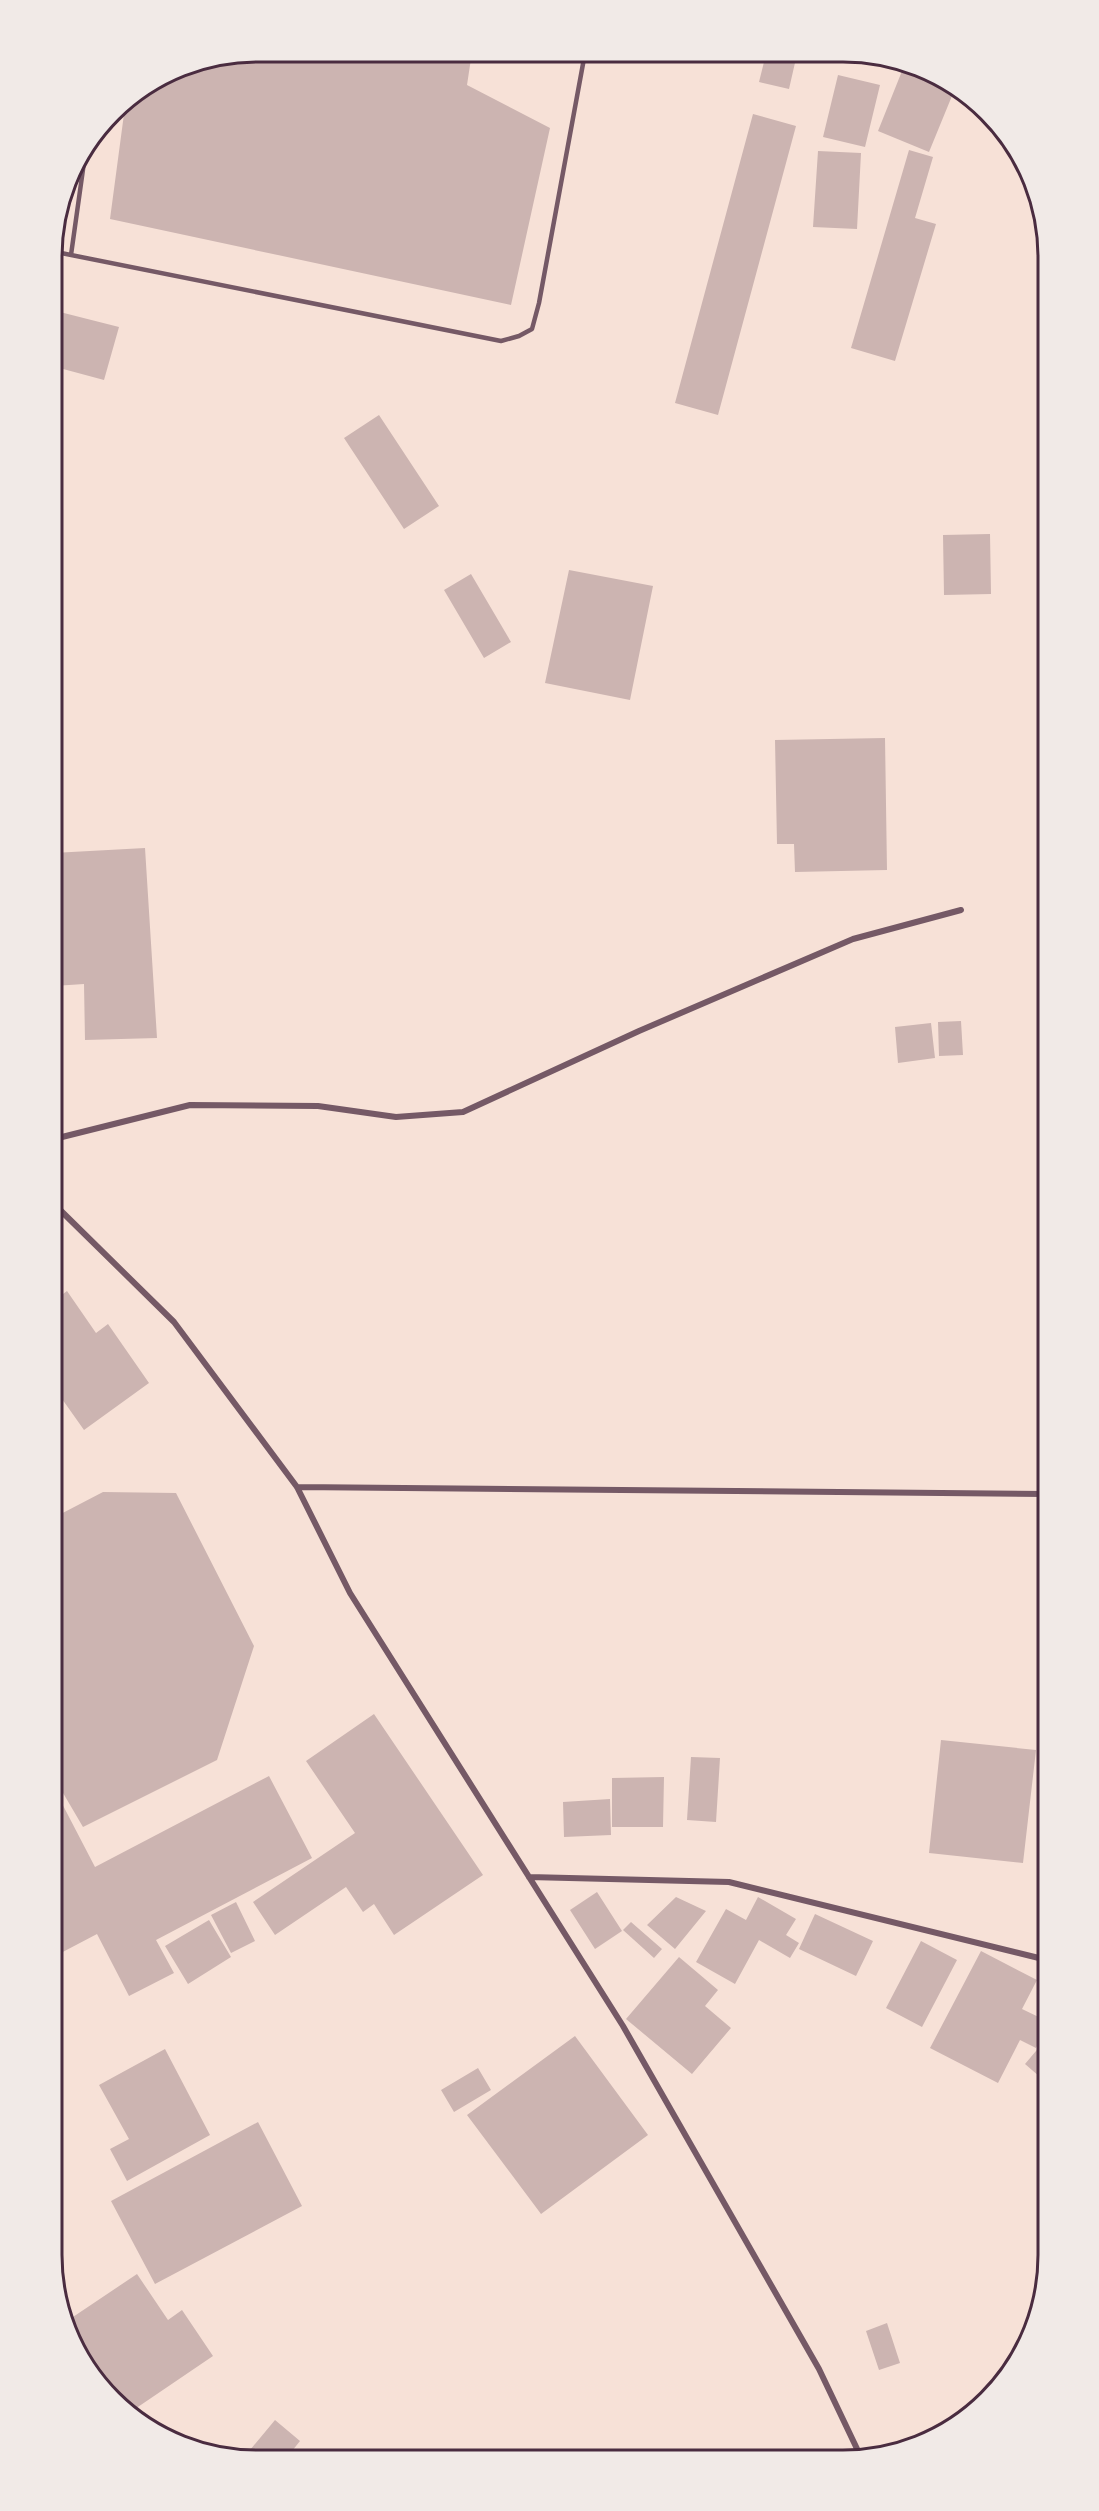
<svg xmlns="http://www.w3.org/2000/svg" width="1099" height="2511" viewBox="0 0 1099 2511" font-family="Raleway,sans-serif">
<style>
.building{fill:#ccb4b1}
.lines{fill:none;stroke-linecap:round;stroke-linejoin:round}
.service{stroke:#755966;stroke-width:4.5}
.minor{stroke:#755966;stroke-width:6}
.rim{fill:none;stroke:#4a2c40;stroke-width:3}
</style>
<rect width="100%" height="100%" fill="#f7e1d7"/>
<path class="building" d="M257 51 472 52 467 85 550 128 511 305 110 219 126 99 178 67Z
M766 54H797L789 89 759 82Z
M904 66 954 91 929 152 878 131Z
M838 75 880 85 865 147 823 137Z
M753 114 796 126 718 415 675 403Z
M909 150 933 157 915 218 936 224 895 361 851 348Z
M818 151 861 153 857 229 813 227Z
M52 310 119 327 104 380 52 366Z
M379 415 439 506 404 529 344 438Z
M990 534 991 594 944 595 943 535Z
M569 570 653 586 630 700 545 683Z
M471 574 511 642 484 658 444 590Z
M885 738 887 870 795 872 794 844H777L775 740Z
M145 848 157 1038 85 1040 84 984 54 986 53 853Z
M961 1021 963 1055 939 1056 938 1022Z
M931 1023 935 1058 898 1063 895 1027Z
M67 1291 96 1333 108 1324 149 1383 84 1430 55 1389V1300Z
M103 1492 176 1493 254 1646 217 1760 83 1827 56 1781 55 1517Z
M374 1714 483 1875 394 1935 374 1904 363 1912 346 1887 275 1935 253 1902 355 1833 306 1761Z
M941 1740 1036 1750 1023 1863 929 1853Z
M691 1757 720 1758 716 1822 687 1820Z
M269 1776 312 1858 156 1940 174 1973 129 1996 97 1934 57 1955 56 1792 95 1867Z
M664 1777 663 1827H612V1778Z
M610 1799 611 1835 564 1837 563 1802Z
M597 1892 622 1931 595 1949 570 1910Z
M676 1897 706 1911 675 1949 647 1925Z
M758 1897 796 1919 786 1935 799 1943 790 1958 759 1940 735 1984 696 1962 726 1909 746 1920Z
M236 1902 255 1941 231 1953 211 1915Z
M815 1914 873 1941 856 1976 799 1949Z
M209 1920 231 1957 188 1984 165 1946Z
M631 1922 662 1949 654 1958 623 1930Z
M921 1941 957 1960 922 2027 886 2008Z
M981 1951 1037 1980 1022 2009 1047 2021V2027L1036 2048 1020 2040 998 2083 930 2048Z
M679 1957 718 1990 705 2006 731 2028 692 2074 626 2019Z
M575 2036 648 2135 541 2214 467 2115Z
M1047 2038V2083L1025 2064Z
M165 2049 210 2135 127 2181 110 2149 129 2139 99 2085Z
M478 2068 491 2090 454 2112 441 2090Z
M258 2122 302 2206 155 2284 111 2201Z
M137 2274 168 2320 182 2310 213 2356 129 2413 121 2409 79 2357 64 2323Z
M887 2323 900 2363 879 2370 866 2331Z
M275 2420 300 2441 288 2456H245Z"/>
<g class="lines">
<path class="service" d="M51 251 501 341 519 336 532 329 539 303 585 53
M71 255 86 148"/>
<path class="minor" d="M54 1139 190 1105 318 1106 396 1117 463 1112 639 1031 853 939 961 910
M54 1204 174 1322 297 1487 350 1593 623 2026 819 2369 859 2453
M297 1487 1045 1494
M529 1877 729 1882 1047 1960"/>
</g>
<path d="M0 0H1099V2511H0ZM257 62H843A195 195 0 0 1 1038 257V2255A195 195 0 0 1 843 2450H257A195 195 0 0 1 62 2255V257A195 195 0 0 1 257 62Z" fill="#f1eae7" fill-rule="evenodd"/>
<path class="rim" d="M257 62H843A195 195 0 0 1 1038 257V2255A195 195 0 0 1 843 2450H257A195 195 0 0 1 62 2255V257A195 195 0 0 1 257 62Z"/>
</svg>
